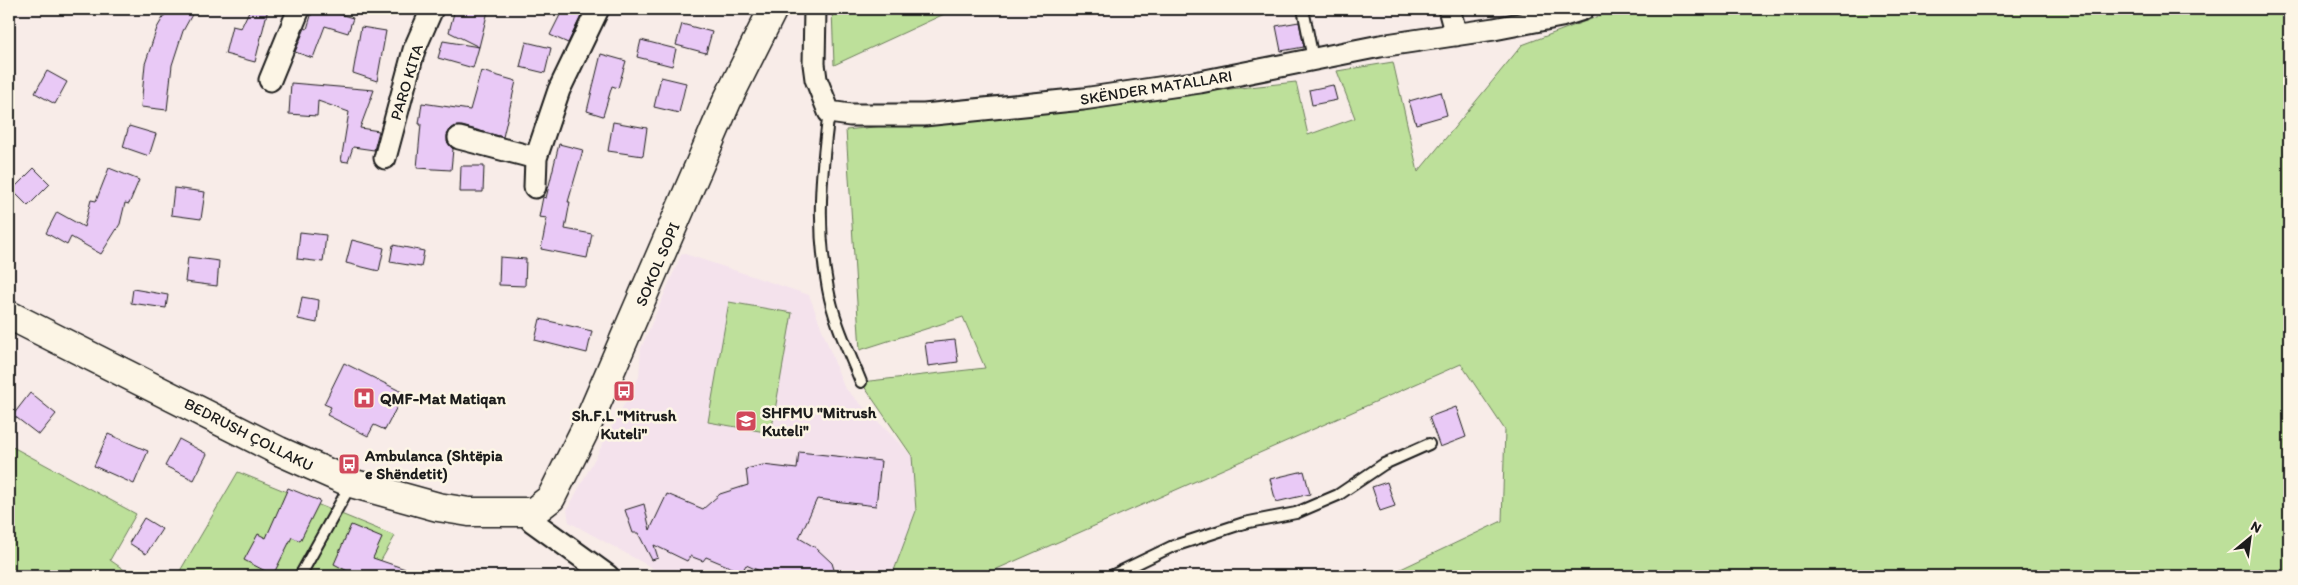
<svg xmlns="http://www.w3.org/2000/svg" width="2298" height="585" viewBox="0 0 2298 585" font-family="Itim,sans-serif">
<style>
.built{fill:#f4e2ec}
.green{fill:#bde09a;stroke:#6c7e5b}
.building{fill:#e9c9f6;stroke:#1c1c1c}
.lines{fill:none;stroke-linecap:round;stroke-linejoin:round}
.lane-casing{stroke:#1c1c1c;stroke-width:14}
.street-casing{stroke:#1c1c1c;stroke-width:25}
.secondary-casing{stroke:#1c1c1c;stroke-width:31}
.lane{stroke:#fcf5e5;stroke-width:10}
.street{stroke:#fcf5e5;stroke-width:21}
.secondary{stroke:#fcf5e5;stroke-width:28}
.labels{text-anchor:middle;stroke-width:5;stroke-linejoin:round;paint-order:stroke}
.street-label{font-size:16px;fill:#1c1c1c;stroke:#fcf5e5}
.poi-label{font-size:16px;font-weight:bold;fill:#1c1c1c;stroke:#fcf5e5;text-anchor:start}
</style>
<rect width="100%" height="100%" fill="#f8ece8"/>
<filter id="ink" filterUnits="userSpaceOnUse"><feTurbulence type="fractalNoise" baseFrequency=".02" numOctaves="2"/><feDisplacementMap in="SourceGraphic" scale="10" xChannelSelector="R" yChannelSelector="G"/><feConvolveMatrix kernelMatrix="1 2 1 2 8 2 1 2 1" color-interpolation-filters="sRGB"/></filter>
<g filter="url(#ink)">
<path class="built" d="M682 253 809 295 844 387 912 456 916 511 892 576H667L569 522 567 510 639 377 641 348Z"/>
<path class="green" d="M832 9H955L834 65Z
M1618 9H2289V576H1386L1502 521 1505 430 1461 364 981 576H892L916 511 912 456 861 382 985 368 963 317 860 350 846 130 1296 82 1308 135 1355 118 1337 71 1393 62 1418 172 1522 45Z
M729 302 792 313 771 433 708 422Z
M9 445 136 514 110 560 133 576H9Z
M238 472 395 536 372 576H177Z"/>
<path class="building" d="M168 9H195L183 31 172 65 167 110 141 107 145 64 157 28Z
M250 9H268L255 62 225 54 232 26 241 28Z
M313 9H322L353 18 348 33 325 26 313 58 295 52 305 28 307 29Z
M455 9H480L488 11 479 47 449 32Z
M563 9H575L583 12 568 43 550 35Z
M1299 22 1304 47 1281 51 1276 26Z
M682 24 712 32 706 53 676 45Z
M361 27 386 31 377 81 353 73Z
M641 40 676 49 672 66 637 57Z
M443 41 479 47 473 68 438 58Z
M526 42 551 48 545 73 520 67Z
M601 54 626 61 618 88 612 86 603 116 587 111Z
M47 71 67 82 55 104 35 93Z
M481 71 516 81 503 137 462 126H455L450 130 447 135V142L453 149 451 170 417 168 421 124H419L422 103 470 110Z
M661 77 686 83 679 113 654 107Z
M291 83 374 90 360 128 379 131 374 150 353 147 348 162 341 161 349 112 318 101 317 116 289 114Z
M1333 85 1337 100 1312 105 1309 90Z
M1441 92 1447 115 1416 124 1409 101Z
M613 122 647 128 643 156 608 151Z
M129 126 156 134 149 156 123 147Z
M559 144 583 150 568 202H570L565 229 592 234 587 258 541 249 547 218 539 217 543 197 546 198Z
M461 166H484L483 192H460Z
M34 168 50 184 28 206 12 190Z
M109 168 139 180 129 204 125 203 120 224 101 254 71 237 67 245 46 233 57 212 84 227 91 200 96 201Z
M174 188 205 192 201 219 171 215Z
M300 232 326 235 323 262 297 259Z
M352 240 384 248 379 271 346 263Z
M393 245 424 251 421 267 390 262Z
M188 257 219 261 217 286 185 282Z
M500 257 526 259 525 286 499 285Z
M133 289 168 295 166 308 131 303Z
M302 297 319 300 317 323 298 319Z
M540 319 592 331 587 353 535 340Z
M955 340 958 362 928 366 925 343Z
M344 363 404 393 385 430 374 425 368 436 327 415 331 407 324 404Z
M30 393 56 414 39 435 13 415Z
M1456 407 1466 437 1440 447 1429 417Z
M108 434 148 451 134 484 94 466Z
M179 439 207 454 194 480 165 466Z
M799 452 881 461 876 506 817 499 799 538 816 548 832 563 836 576H771L746 565 742 572 706 557 703 561 690 556 687 561 654 545 658 558 652 560 638 533H633L625 510 644 504 650 530 667 494 703 509 720 494 748 485 746 469 763 465 797 469Z
M1304 471 1310 494 1276 502 1270 479Z
M1387 482 1395 506 1380 511 1372 487Z
M288 488 320 501 300 541 292 537 273 575 244 560 258 534 266 538Z
M144 518 162 529 146 554 129 543Z
M351 525 382 538 373 558 420 574V576H357L334 564Z"/>
<g class="lines">
<g class="lane-casing">
<path id="lane" d="M1303 9 1313 59
M829 112C821 173 816 228 828 289 834 322 849 352 861 382
M300 576 351 484
M1111 576 1171 547 1244 523 1296 513 1338 495 1384 464 1429 444"/>
</g>
<g class="street-casing">
<path id="street" d="M815 9 814 64 816 79 829 112 850 115H924L1083 99 1200 82 1380 46 1494 29 1561 16 1583 9
M1449 9 1456 35
M270 80 299 9
M459 138 536 158
M385 158 414 50 432 9
M535 187 536 158 559 90 598 9
M533 512 532 521 608 576"/>
</g>
<g class="secondary-casing">
<path id="secondary" d="M9 315 279 451 351 483 438 507 469 512H533L551 498 585 430 727 101 773 9"/>
</g>
<use href="#lane" class="lane"/>
<use href="#street" class="street"/>
<use href="#secondary" class="secondary"/>
</g>
</g>
<defs>
<g id="bus-square" transform="scale(1.125)"><rect x="-9" y="-9" width="18" height="18" rx="4" fill="#d1495b" stroke="#fcf5e5"/><path d="M-5-6H5V4H4V6H2V4H-2V6H-4V4H-5ZM-3.5-4V0h7V-4ZM-3.5 1.2v1.5H-2V1.2ZM2 1.2v1.5H3.5V1.2Z" fill="#fff"/></g>
<g id="hospital-square" transform="scale(1.125)"><rect x="-9" y="-9" width="18" height="18" rx="4" fill="#d1495b" stroke="#fcf5e5"/><path d="M-5-5h3v3.5h4V-5h3V5h-3V1.5h-4V5h-3Z" fill="#fff"/></g>
<g id="school-square" transform="scale(1.125)"><rect x="-9" y="-9" width="18" height="18" rx="4" fill="#d1495b" stroke="#fcf5e5"/><path d="M0-5L7-2L0 1L-7-2ZM-4 1L0 2.5L4 1V4Q0 6-4 4Z" fill="#fff"/></g>
</defs>
<g fill-rule="evenodd">
<use href="#bus-square" x="624" y="391"/>
<use href="#hospital-square" x="364" y="398"/>
<use href="#school-square" x="746" y="421"/>
<use href="#bus-square" x="349" y="464"/>
</g>
<g class="labels">
<g class="street-label">
<text transform="translate(406 82) rotate(-73)" y="6">PARO KITA</text>
<text transform="translate(1156 87) rotate(-9)" y="6">SKËNDER MATALLARI</text>
<text transform="translate(657 264) rotate(-67)" y="6">SOKOL SOPI</text>
<text transform="translate(249 434) rotate(27)" y="6">BEDRUSH ÇOLLAKU</text>
</g>
<g class="poi-label">
<text x="380" y="404">QMF-Mat Matiqan</text>
<text x="762" y="418">SHFMU "Mitrush<tspan x="762" dy="18">Kuteli"</tspan></text>
<text x="624" y="421" text-anchor="middle">Sh.F.L "Mitrush<tspan x="624" dy="18">Kuteli"</tspan></text>
<text x="365" y="461">Ambulanca (Shtëpia<tspan x="365" dy="18">e Shëndetit)</tspan></text>
</g>
</g>
<rect width="2298" height="585" fill="none" stroke="#fcf5e5" stroke-width="30"/>
<rect x="15" y="15" width="2268" height="555" fill="none" stroke="#1c1c1c" stroke-width="2" filter="url(#ink)"/>
<g transform="translate(2250 538) rotate(29)" stroke="#fcf5e5" stroke-width="4" paint-order="stroke">
<path d="M0-4L9 19L0 12L-9 19Z" fill="#1c1c1c"/>
<text y="-8" font-size="14" font-weight="bold" text-anchor="middle" fill="#1c1c1c">N</text>
</g>
</svg>
